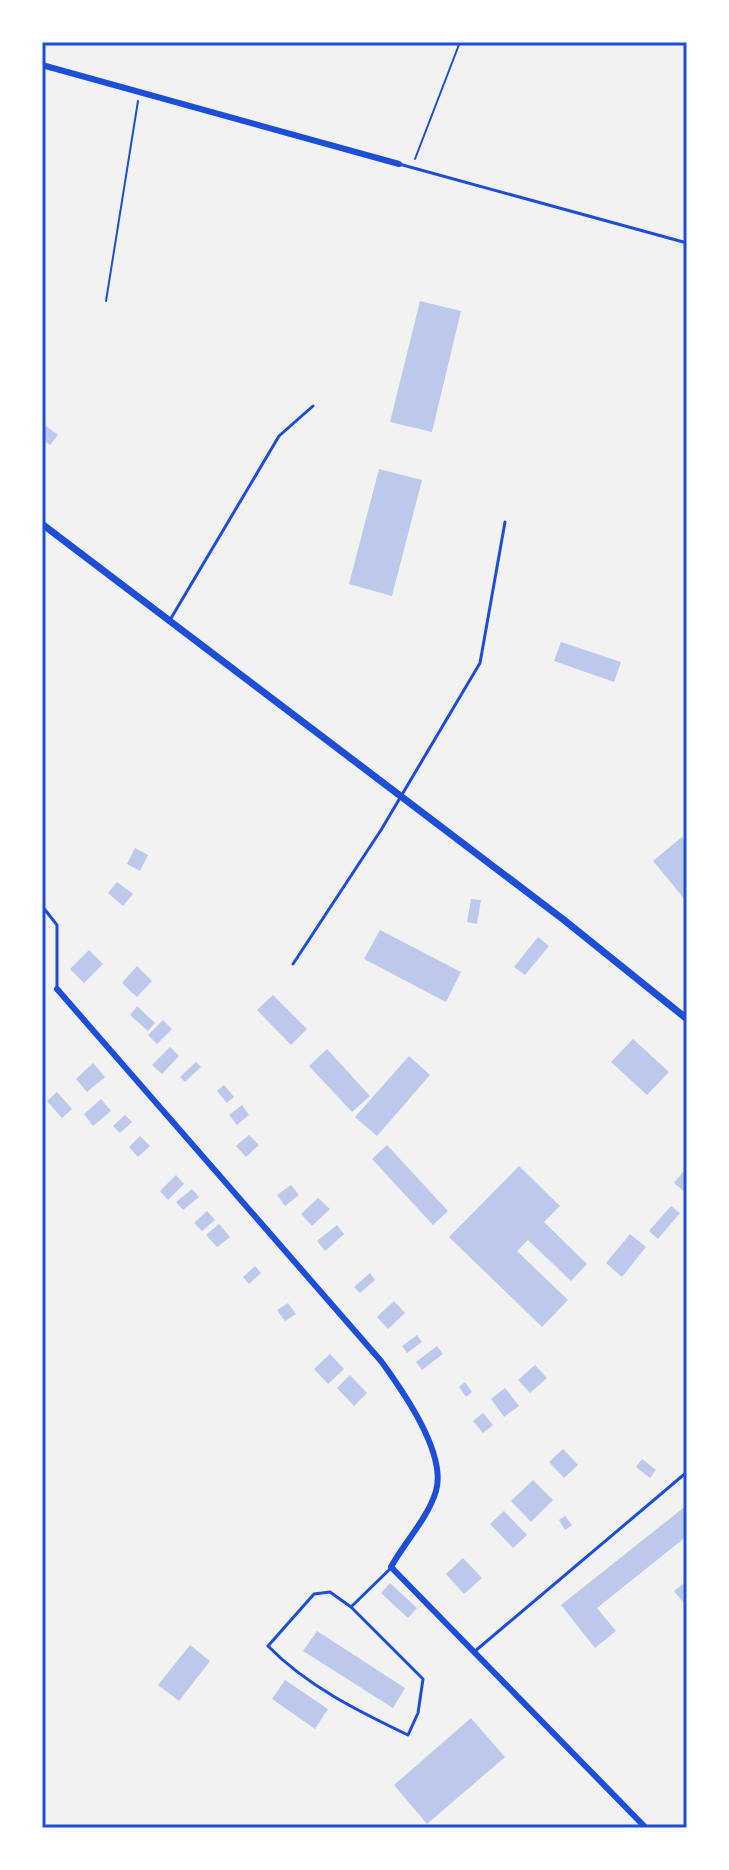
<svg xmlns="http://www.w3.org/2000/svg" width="729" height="1870" viewBox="0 0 729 1870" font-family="'Sofia Sans Condensed',sans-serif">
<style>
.building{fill:#bdc9ec}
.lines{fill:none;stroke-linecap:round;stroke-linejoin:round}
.path{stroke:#1d4ed8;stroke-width:2}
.service{stroke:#1d4ed8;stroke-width:3}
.minor{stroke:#1d4ed8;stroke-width:6}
.tertiary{stroke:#1d4ed8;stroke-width:7}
.neatline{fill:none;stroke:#1d4ed8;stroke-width:3}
</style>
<rect width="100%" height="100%" fill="#f2f2f2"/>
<path class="building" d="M420 301 461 311 432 432 390 422Z
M42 423 58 435 50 445 42 439Z
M379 469 422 480 392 596 349 584Z
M561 642 621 662 614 682 554 661Z
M682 837 687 843V902L653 861Z
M135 848 148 855 140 871 127 864Z
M117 882 133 894 123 906 108 893Z
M471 899 481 900 477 924 467 922Z
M380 930 461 972 446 1002 364 959Z
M538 937 549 946 525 975 514 967Z
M89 950 103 964 84 983 70 969Z
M137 966 152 981 137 997 122 983Z
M273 995 307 1029 291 1045 257 1010Z
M137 1006 155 1023 148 1031 130 1015Z
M163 1020 172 1029 157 1044 148 1035Z
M633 1039 669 1072 647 1095 611 1062Z
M170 1047 179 1056 162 1074 152 1065Z
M327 1049 370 1096 352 1112 309 1066Z
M409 1056 430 1075 377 1136 355 1117Z
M196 1062 201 1067 185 1082 180 1077Z
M93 1063 105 1077 87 1092 76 1079Z
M224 1085 234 1097 227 1103 217 1091Z
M57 1092 72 1109 62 1118 47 1101Z
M101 1099 111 1111 93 1126 84 1114Z
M242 1105 249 1115 237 1125 229 1115Z
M125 1115 132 1122 120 1133 113 1126Z
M249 1135 259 1145 246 1157 236 1146Z
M140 1136 150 1146 138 1157 129 1147Z
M387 1145 448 1211 433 1225 372 1159Z
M519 1166 560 1206 544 1222 587 1264 571 1281 528 1240 517 1251 568 1300 542 1327 449 1237Z
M687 1167V1194L674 1183Z
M176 1175 184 1184 168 1200 160 1191Z
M291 1185 299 1195 285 1206 277 1195Z
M192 1189 199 1197 183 1210 176 1202Z
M318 1198 330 1209 312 1226 301 1214Z
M671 1206 680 1213 658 1239 649 1231Z
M207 1211 215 1220 202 1231 194 1223Z
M219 1224 230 1237 217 1247 206 1235Z
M337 1225 344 1234 325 1251 317 1241Z
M630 1234 646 1247 622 1277 606 1263Z
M255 1266 261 1273 249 1284 243 1277Z
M370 1273 375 1280 360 1293 354 1287Z
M394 1301 405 1313 388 1329 377 1317Z
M288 1303 296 1314 285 1321 277 1310Z
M417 1335 422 1342 407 1353 402 1346Z
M437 1346 443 1354 422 1370 416 1362Z
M330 1354 344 1369 328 1384 314 1369Z
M535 1365 547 1378 530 1393 518 1380Z
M350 1375 367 1393 354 1406 337 1388Z
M465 1382 472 1392 466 1397 459 1387Z
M505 1388 519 1406 504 1417 491 1399Z
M483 1413 493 1425 483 1433 473 1421Z
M563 1449 578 1465 564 1478 549 1462Z
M642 1459 656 1470 650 1478 636 1467Z
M533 1480 553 1500 531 1522 511 1501Z
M687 1505V1536L597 1608 616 1631 595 1648 561 1605Z
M504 1511 527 1535 513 1548 490 1524Z
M565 1516 572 1525 565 1530 559 1520Z
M463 1558 482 1578 464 1594 446 1574Z
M687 1581V1607L674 1591Z
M390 1583 417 1608 408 1618 381 1593Z
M317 1631 405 1688 393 1708 303 1651Z
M190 1645 210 1661 179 1701 158 1685Z
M285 1680 328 1709 315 1729 272 1699Z
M471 1718 505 1757 427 1824 394 1785Z"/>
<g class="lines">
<path class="path" d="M415 159 460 42
M106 301 138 101"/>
<path class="service" d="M399 164 687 243
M170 620 279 436 313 406
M42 906 57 925V989
M293 964 381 830 480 663 505 522
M330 1592 351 1607 423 1679 418 1713 408 1735C358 1711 307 1686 268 1646L314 1594Z
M351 1607 391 1568
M474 1652 687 1472"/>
<path class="minor" d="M42 65 399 164
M57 989 381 1361C402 1390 447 1453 436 1491 428 1518 404 1543 391 1567L646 1828"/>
<path class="tertiary" d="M42 524 564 920 687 1019"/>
</g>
<rect width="729" height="1870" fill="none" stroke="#ffffff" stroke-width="88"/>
<rect x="44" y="44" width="641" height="1782" class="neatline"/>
</svg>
